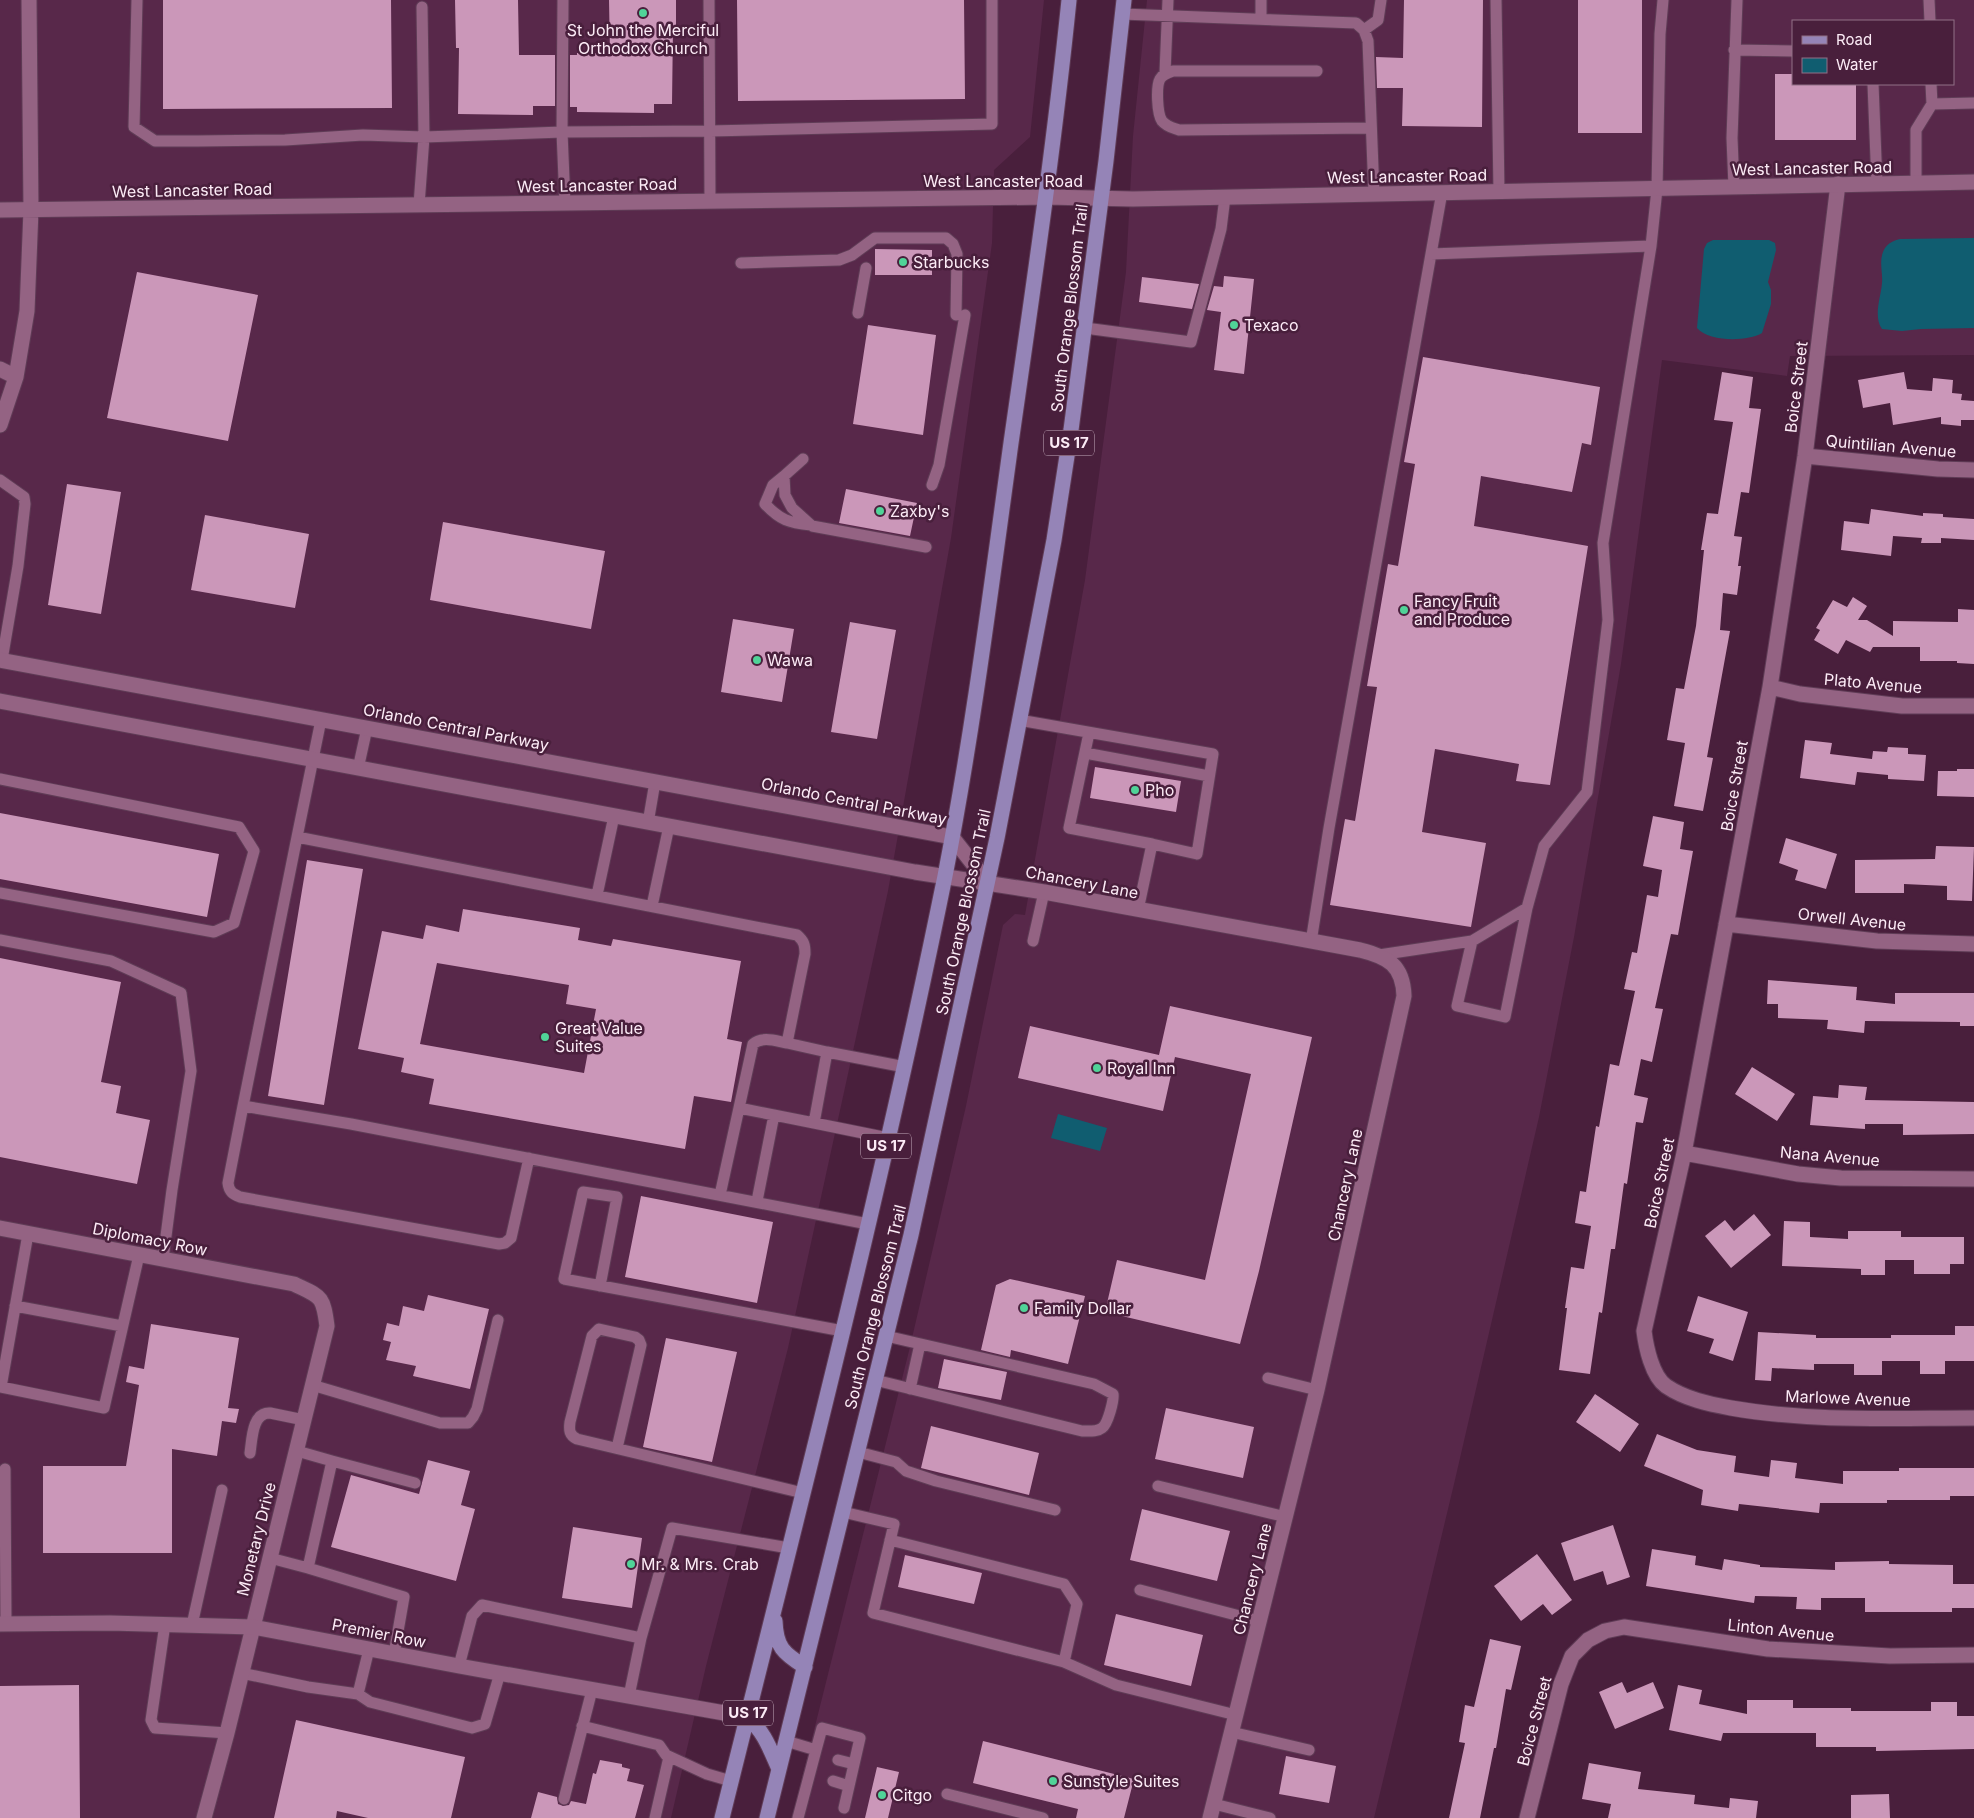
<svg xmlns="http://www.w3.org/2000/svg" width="1974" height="1818" viewBox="0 0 1974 1818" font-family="Inter,sans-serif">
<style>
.built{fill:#58284a;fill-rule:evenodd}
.water{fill:#105d70}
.building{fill:#cb97b9;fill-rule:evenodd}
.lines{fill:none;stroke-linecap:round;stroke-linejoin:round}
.lane-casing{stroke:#5f3c56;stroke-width:13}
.street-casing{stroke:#5f3c56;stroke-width:17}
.secondary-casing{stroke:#5f3c56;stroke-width:17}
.primary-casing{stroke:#5f3c56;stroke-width:17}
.lane{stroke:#946383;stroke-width:11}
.street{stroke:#946383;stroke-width:15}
.secondary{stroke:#946383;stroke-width:15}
.primary{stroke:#9584b7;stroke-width:15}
.poi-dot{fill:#50d398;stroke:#491f3c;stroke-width:2}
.labels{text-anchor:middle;stroke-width:5;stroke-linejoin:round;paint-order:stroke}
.shield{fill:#491f3c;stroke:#c6aebe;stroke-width:1}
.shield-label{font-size:15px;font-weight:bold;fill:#fcebf6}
.poi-label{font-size:16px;fill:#fcebf6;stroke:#491f3c;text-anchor:start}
.street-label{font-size:16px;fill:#fcebf6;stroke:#491f3c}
</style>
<rect width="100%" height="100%" fill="#491f3c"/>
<path class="built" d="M0 0H1044L1030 137 994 170 992 243 951 538 888 891 788 1348 706 1666 671 1818H0Z
M1147 0H1974V355L1790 356 1787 376 1662 360 1621 664 1574 937 1539 1117 1454 1484 1374 1818H792L909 1351 966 1106 1003 925 1015 914 1025 915 1085 580 1126 272 1133 136ZM1793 21H1953V84H1793Z"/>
<path class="water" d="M1974 238V328L1921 329 1902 331 1882 329C1873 316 1881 297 1882 283 1883 273 1879 262 1883 252 1886 244 1892 241 1900 239Z
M1713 240H1769L1775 243 1776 250 1768 282 1771 290V304L1762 333C1747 342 1709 342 1697 328L1704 249 1707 243Z
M1058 1114 1107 1128 1100 1151 1051 1138Z"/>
<path class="building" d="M163 0H391L392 108 163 109Z
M455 0H518L519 55H555V106H533V115L458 114 459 48H456Z
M609 0H676V27H673L672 104H654V113L577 112V107H570V55H577V53H610Z
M737 0H964L965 99 738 101Z
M1404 0H1483L1482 127 1402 126 1403 88H1377L1376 57 1403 58Z
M1578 0H1642V133H1578Z
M1775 74H1793V84H1856V140H1775Z
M875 249 932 250V275H875Z
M137 272 258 295 228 441 107 418Z
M1224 276 1254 279 1244 374 1214 370 1221 312 1207 310 1214 286 1223 287Z
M1142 277 1199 284 1192 309 1139 302Z
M868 325 936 335 923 435 853 424Z
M1423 357 1600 387 1591 445 1582 443 1572 492 1481 476 1474 526 1588 546 1550 785 1516 781 1519 764 1435 749 1422 832 1486 843 1471 927 1330 905 1345 819 1355 821 1377 687 1367 686 1388 564 1398 566 1415 464 1404 462Z
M1722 372 1753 377 1749 408 1761 409 1749 493 1741 492 1734 536 1742 537 1738 566H1741L1737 595 1723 593 1720 630 1730 631 1707 757 1713 758 1703 811 1674 806 1685 743 1667 740 1676 688 1684 689 1696 626 1704 550H1701L1707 513 1718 514 1733 422 1714 420Z
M1904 372 1907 389 1932 391 1933 378 1953 380 1952 393 1962 394 1961 400 1974 401V420H1961V426L1941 424V417L1893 425 1890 403 1863 408 1858 380Z
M67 484 121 492 101 614 48 605Z
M846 489 917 503 910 536 839 523Z
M1871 509 1923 516V513L1943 514V517L1974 519V540L1941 538V543H1921L1922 538 1893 536 1891 556 1841 550 1844 521 1869 524Z
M205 515 309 534 295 608 191 590Z
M443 522 605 551 591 629 430 600Z
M1853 597 1867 606 1858 620H1867L1893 636V621L1958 622V609L1974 610V664L1957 663V661H1920V647H1873L1870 652 1846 640 1838 654 1814 640 1820 630 1816 628 1833 600 1847 607Z
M733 619 794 629 782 702 721 692Z
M850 622 896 630 877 739 831 732Z
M1805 740 1832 743 1830 754 1872 759 1873 751 1887 752 1888 747 1908 748V754L1926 755 1924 781 1888 779V775L1857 772 1855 785 1800 778Z
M1095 767 1181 781 1176 812 1090 798Z
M1957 769H1974V797L1937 796 1938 771H1957Z
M0 813 219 854 207 917 0 879Z
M1653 816 1684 822 1680 849 1693 851 1678 935 1671 934 1655 1008 1663 1009 1652 1062 1641 1059 1634 1095 1648 1098 1643 1123 1636 1122 1627 1184 1624 1183 1615 1249H1611L1602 1313 1599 1312 1590 1374 1559 1370 1567 1308H1565L1571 1267 1584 1269 1591 1226 1575 1223 1580 1191 1586 1192 1596 1126 1599 1127 1610 1064 1619 1066 1635 991 1624 989 1632 952 1637 953 1647 895 1658 897 1662 870 1643 866Z
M1786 838 1837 854 1826 889 1795 880 1798 870 1779 863Z
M1936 846 1974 847 1972 901 1947 900V886L1904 884V893H1855V860L1935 859Z
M307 860 363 869 324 1105 268 1096Z
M463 909 580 928 578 940 611 946 613 939 741 961 727 1039 742 1042 731 1102 694 1096 685 1149 429 1104 434 1079 401 1072 404 1058 358 1049 382 931 423 939 426 925 459 932ZM437 963 569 985 566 1004 596 1009 584 1073 420 1044Z
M0 958 121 982 101 1082 121 1086 116 1113 150 1120 137 1184 0 1157Z
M1768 980 1857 987 1856 1000 1895 1004V993H1974V1026H1960V1022L1865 1021 1864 1033 1827 1029 1828 1020 1778 1018V1004H1767Z
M1170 1006 1312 1037 1259 1271 1240 1344 1105 1312 1117 1260 1205 1280 1251 1074 1175 1057 1163 1111 1018 1078 1030 1026 1159 1055Z
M1752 1067 1795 1094 1777 1121 1735 1094Z
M1839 1085 1867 1087 1865 1100 1974 1102V1134L1903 1135V1124H1865V1129L1810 1125 1813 1096 1838 1098Z
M641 1196 773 1222 757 1303 625 1277Z
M1754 1214 1771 1235 1731 1268 1705 1236 1725 1220 1734 1231Z
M1784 1221 1810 1222V1237L1848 1239V1231H1901V1237H1964V1264H1950V1274H1914V1260H1885V1275H1861V1269L1782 1266Z
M1010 1279 1085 1296 1068 1364 1011 1350 1010 1357 981 1350 996 1285Z
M428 1295 489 1309 470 1389 413 1376 416 1366 386 1360 391 1342 383 1340 387 1323 399 1326 403 1306 424 1311Z
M1698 1296 1748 1312 1733 1361 1709 1353 1714 1339 1687 1331Z
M151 1324 239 1338 228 1408 239 1409 236 1423 222 1421 217 1456 172 1449V1553H43V1466H126L139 1385 126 1382 129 1366 144 1369Z
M1955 1326H1974V1361H1945V1374H1920V1361H1882V1375H1854V1364H1814V1370L1772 1368 1771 1381 1755 1380 1758 1332 1816 1335V1338H1891V1335H1955Z
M666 1338 737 1352 712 1462 643 1447Z
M944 1359 1007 1372 1001 1400 938 1388Z
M1595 1394 1639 1424 1620 1452 1576 1422Z
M1166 1408 1254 1427 1243 1478 1155 1459Z
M931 1426 1039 1453 1029 1495 921 1468Z
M1657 1434 1697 1450 1736 1456 1734 1472 1769 1477 1771 1460 1797 1463 1795 1478 1843 1484V1471H1899V1468H1974V1496H1950V1500H1887V1503H1820L1819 1513 1739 1504 1738 1511 1701 1505 1703 1490 1644 1466Z
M428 1460 470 1471 461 1505 475 1509 456 1581 331 1547 351 1475 419 1494Z
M1142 1509 1230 1531 1217 1581 1130 1560Z
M1613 1525 1630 1577 1607 1585 1603 1571 1574 1581 1561 1543Z
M573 1527 642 1538 632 1608 562 1598Z
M1652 1549 1696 1556 1695 1565 1722 1570 1724 1559 1760 1565V1567L1835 1570V1562L1889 1561V1564L1953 1565V1584H1974V1608H1952V1612H1865V1598H1821V1610L1796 1609 1797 1597 1755 1596 1754 1603 1646 1586Z
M1537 1554 1572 1600 1552 1615 1543 1604 1521 1621 1494 1586Z
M905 1555 982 1573 974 1604 898 1587Z
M1116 1614 1203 1635 1191 1686 1104 1665Z
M1490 1639 1521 1646 1511 1690 1506 1689 1496 1748H1494L1480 1818H1449L1465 1743 1459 1742 1465 1705 1474 1707Z
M1622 1682 1627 1693 1653 1682 1664 1708 1615 1729 1599 1692Z
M79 1685 80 1818H0V1686Z
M1678 1685 1702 1690 1699 1704 1747 1714V1700H1793V1708H1851V1711H1931V1702H1957V1716H1974V1749L1876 1751V1747H1816V1733H1723L1721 1741 1669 1730Z
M296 1720 465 1757 451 1818H368L337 1811 336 1818H274Z
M983 1741 1134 1779 1124 1818H1076L1078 1809 973 1783Z
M1286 1756 1336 1766 1329 1803 1279 1794Z
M600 1760 622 1764V1767L630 1769 627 1781 644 1785 635 1818H531L538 1792 557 1797 558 1804 563 1806 569 1805 571 1801 586 1804 593 1773 596 1774Z
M1589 1763 1641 1772 1638 1789 1695 1795 1694 1804 1729 1808 1730 1798 1758 1801 1756 1818H1608L1611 1804 1582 1799Z
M877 1767 899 1772 888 1818H865Z
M1889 1794 1890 1818H1851V1795Z"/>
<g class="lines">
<g class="lane-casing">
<path id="lane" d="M137 0 134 127 155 141H198L285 140 363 135 424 137 562 132 710 131 992 124V0
M563 0 562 132 565 203
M709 0 710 201
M1261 0V19
M1496 0 1499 192
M1929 0 1930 21
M1122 14 1356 23 1364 30 1368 41 1374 194
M1364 30 1378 20 1381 0
M1734 50 1793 51
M1317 71H1173C1167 73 1163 74 1160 79 1156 86 1157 114 1162 121 1167 127 1173 128 1179 130L1371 128
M1165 73 1168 0
M1873 84 1877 184
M1932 104 1974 103
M1916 183V130L1932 104 1931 84
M1734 187 1732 138 1737 0
M419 205 424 137 422 7
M1431 254 1651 246
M741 263 839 260 852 255 875 238H946L953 244 957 254 956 315
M858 313 866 268
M1085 328 1191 342 1221 229 1225 197
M803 459 784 476 785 495 792 508 812 526 926 547
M784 476 773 485 765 504C780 520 789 523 811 525
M0 480 24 497 25 504 18 566 2 660
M932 485 939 465 965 315
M1019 720 1213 754 1197 854 1152 844
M1089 733 1069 828 1152 844 1138 910
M1085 753 1209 776
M358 769 367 728
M0 779 239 827 254 851 234 923 214 932 0 893
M648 823 655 782
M297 837 321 720
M597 895 614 816
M652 906 669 826
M0 940 111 961 181 993 191 1071 172 1190 163 1259
M1033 941 1044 892
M1472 941 1457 1006 1505 1017 1527 908 1544 846 1587 792 1608 620 1603 543 1651 246 1657 189 1660 34 1663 0
M1311 942 1329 828 1442 192
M1379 955 1472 941 1527 908
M787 1043 827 1052
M243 1106 228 1183C229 1192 233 1194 240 1197L499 1244 505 1243 511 1238 529 1158
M814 1123 888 1138
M720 1195 739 1108
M757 1201 774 1115
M868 1224 351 1124 243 1106 297 837 797 935C804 941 805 945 805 954L787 1043C776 1041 762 1036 753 1044L739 1108 814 1123 827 1052 905 1067
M28 1234 1 1387 104 1408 139 1255
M600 1286 617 1197 583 1192 564 1279 843 1331
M15 1306 122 1326
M1268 1378 1317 1390
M875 1380 1082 1431C1089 1431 1097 1432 1102 1428 1108 1424 1114 1400 1113 1394L1094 1384 886 1336
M312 1385 440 1423H468L473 1417 477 1409 498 1320
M910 1389 920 1344
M617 1448 641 1345 639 1340 635 1337 599 1329 592 1336 570 1422C569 1430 569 1435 577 1439L803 1493
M858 1452 896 1462 906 1471 936 1481 1055 1510
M250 1453C252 1440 252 1412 270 1413L304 1420
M332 1461 415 1483
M5 1469 6 1624
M1158 1486 1286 1517
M843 1512 894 1524 873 1613 1064 1662 1116 1685 1236 1715
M890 1540 1064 1584 1077 1604 1064 1662
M270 1558 308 1568 332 1461 297 1451
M308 1568 404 1597 394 1654
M1140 1590 1259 1621
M165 1624 151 1720 155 1728 227 1733
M192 1625 222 1490
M641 1638 672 1528 789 1548
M369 1649 358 1694 370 1702 472 1728 485 1724 500 1673
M459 1666 472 1616 482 1605 641 1638 629 1696
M241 1673 308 1687 358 1694
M582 1726 659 1745 666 1755 707 1774 731 1781
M1231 1732 1309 1750
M786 1741 816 1750 822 1728 860 1738 844 1808
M838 1760 854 1764
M833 1781 849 1786
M947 1794 1043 1818
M564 1799 592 1690
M1214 1804 1270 1818
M655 1818 669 1757
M798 1818 816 1750"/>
</g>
<g class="street-casing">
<path id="street" d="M1838 184 1805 456 1770 687 1684 1153 1644 1331C1646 1347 1652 1376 1666 1386 1685 1399 1709 1404 1731 1408 1811 1422 1893 1418 1974 1418
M1805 456 1938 469 1974 470
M1770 687 1800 694 1902 706H1974
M1726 924 1877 941 1974 944
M1684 1153 1798 1174 1841 1178 1974 1179
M0 1228 294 1284C321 1297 323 1295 327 1326L227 1733 204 1818
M1527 1818 1561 1684 1572 1656 1588 1640 1605 1631 1624 1627 1768 1649 1890 1656 1974 1655"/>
</g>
<g class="secondary-casing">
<path id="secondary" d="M0 210 1047 197 1133 199 1974 182
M0 369 16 377
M0 425 16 377 27 311 31 210 29 0
M0 660 952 837 988 883
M0 701 915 872 1044 892 1360 950C1388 957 1403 965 1404 996L1317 1390 1210 1818
M0 1624 110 1623 253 1627 459 1666 747 1717"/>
</g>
<g class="primary-casing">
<path id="primary" d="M775 1621C776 1647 783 1653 805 1667
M747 1717C764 1731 770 1749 779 1769
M722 1818C800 1505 881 1192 945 876 973 732 991 588 1011 443 1032 296 1054 148 1069 0
M767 1818 911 1235 997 838 1054 540 1071 430 1106 161 1124 0"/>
</g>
<use href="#lane" class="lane"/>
<use href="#street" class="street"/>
<use href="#secondary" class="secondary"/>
<use href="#primary" class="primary"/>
</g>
<g class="poi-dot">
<circle cx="643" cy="13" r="5"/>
<circle cx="903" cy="262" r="5"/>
<circle cx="1234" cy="325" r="5"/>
<circle cx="880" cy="511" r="5"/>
<circle cx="1404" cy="610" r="5"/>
<circle cx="757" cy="660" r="5"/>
<circle cx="1135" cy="790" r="5"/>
<circle cx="545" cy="1037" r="5"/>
<circle cx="1097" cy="1068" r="5"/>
<circle cx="1024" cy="1308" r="5"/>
<circle cx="631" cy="1564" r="5"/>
<circle cx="1053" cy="1781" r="5"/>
<circle cx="882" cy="1795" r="5"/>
</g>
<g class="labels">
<g class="shield">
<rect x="1044" y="430.5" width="50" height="25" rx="4"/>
<rect x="861" y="1133.5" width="50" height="25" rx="4"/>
<rect x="723" y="1700.5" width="50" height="25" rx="4"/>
</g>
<g class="shield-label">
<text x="1069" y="448">US 17</text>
<text x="886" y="1151">US 17</text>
<text x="748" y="1718">US 17</text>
</g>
<g class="poi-label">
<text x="643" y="36" text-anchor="middle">St John the Merciful<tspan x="643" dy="18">Orthodox Church</tspan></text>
<text x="913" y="268">Starbucks</text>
<text x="1244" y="331">Texaco</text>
<text x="890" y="517">Zaxby's</text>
<text x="1414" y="607">Fancy Fruit<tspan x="1414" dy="18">and Produce</tspan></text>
<text x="767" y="666">Wawa</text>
<text x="1145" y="796">Pho</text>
<text x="555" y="1034">Great Value<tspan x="555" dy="18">Suites</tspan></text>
<text x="1107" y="1074">Royal Inn</text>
<text x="1034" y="1314">Family Dollar</text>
<text x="641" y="1570">Mr. &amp; Mrs. Crab</text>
<text x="1063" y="1787">Sunstyle Suites</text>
<text x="892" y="1801">Citgo</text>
</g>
<g class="street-label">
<text transform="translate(1812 168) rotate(-1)" y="6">West Lancaster Road</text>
<text transform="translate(1407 176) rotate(-1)" y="6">West Lancaster Road</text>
<text x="1003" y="187">West Lancaster Road</text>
<text transform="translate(597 185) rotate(-1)" y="6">West Lancaster Road</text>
<text transform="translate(192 190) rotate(-1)" y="6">West Lancaster Road</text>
<text transform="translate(1069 308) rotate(-83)" y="6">South Orange Blossom Trail</text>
<text transform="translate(1796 387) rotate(-83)" y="6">Boice Street</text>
<text transform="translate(1891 446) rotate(5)" y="6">Quintilian Avenue</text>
<text transform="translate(1873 683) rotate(5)" y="6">Plato Avenue</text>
<text transform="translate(456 727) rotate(11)" y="6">Orlando Central Parkway</text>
<text transform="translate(1734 786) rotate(-80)" y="6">Boice Street</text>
<text transform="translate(854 801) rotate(11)" y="6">Orlando Central Parkway</text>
<text transform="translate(1082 882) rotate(11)" y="6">Chancery Lane</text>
<text transform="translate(963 912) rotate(-78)" y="6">South Orange Blossom Trail</text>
<text transform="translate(1852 919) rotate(6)" y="6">Orwell Avenue</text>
<text transform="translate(1830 1156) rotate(5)" y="6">Nana Avenue</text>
<text transform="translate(1659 1183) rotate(-78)" y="6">Boice Street</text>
<text transform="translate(1345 1185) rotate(-78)" y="6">Chancery Lane</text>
<text transform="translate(150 1239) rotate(11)" y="6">Diplomacy Row</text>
<text transform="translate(875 1307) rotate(-76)" y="6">South Orange Blossom Trail</text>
<text transform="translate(1848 1398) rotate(2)" y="6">Marlowe Avenue</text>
<text transform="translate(256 1539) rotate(-76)" y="6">Monetary Drive</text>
<text transform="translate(1252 1579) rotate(-76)" y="6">Chancery Lane</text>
<text transform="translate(1781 1630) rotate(6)" y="6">Linton Avenue</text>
<text transform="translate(379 1633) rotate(11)" y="6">Premier Row</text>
<text transform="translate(1534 1721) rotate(-75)" y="6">Boice Street</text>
</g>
</g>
<rect x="1792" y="20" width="162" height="65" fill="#491f3c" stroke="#917186"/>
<rect x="1802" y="36" width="25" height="8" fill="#9584b7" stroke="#917186"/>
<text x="1836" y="45" font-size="15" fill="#fcebf6">Road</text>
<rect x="1802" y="58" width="25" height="15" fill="#105d70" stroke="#917186"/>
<text x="1836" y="70" font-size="15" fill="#fcebf6">Water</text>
</svg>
